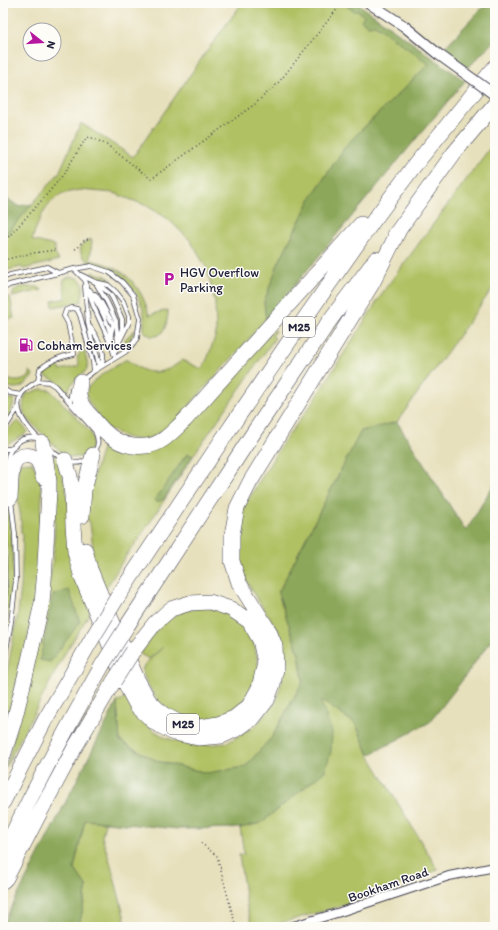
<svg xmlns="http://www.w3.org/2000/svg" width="498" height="930" viewBox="0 0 498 930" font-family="Itim,sans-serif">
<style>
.green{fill:#b0c164;stroke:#697250}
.forest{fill:#8ca75a;stroke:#57644a}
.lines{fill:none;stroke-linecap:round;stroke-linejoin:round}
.service-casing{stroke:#403e4e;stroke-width:5.5}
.minor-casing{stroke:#403e4e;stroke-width:10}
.tertiary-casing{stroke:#403e4e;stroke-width:12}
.motorway-casing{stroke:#403e4e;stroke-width:16}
.path{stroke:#403e4e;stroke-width:1.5;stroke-dasharray:1 3;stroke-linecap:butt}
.service{stroke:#fff;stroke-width:4}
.minor{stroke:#fff;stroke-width:8}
.tertiary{stroke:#fff;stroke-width:10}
.motorway{stroke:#fff;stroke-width:15}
.tertiary-bridge-casing{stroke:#403e4e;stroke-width:12;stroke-linecap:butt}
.motorway-bridge-casing{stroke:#403e4e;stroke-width:16;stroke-linecap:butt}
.tertiary-bridge{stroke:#fff;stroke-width:10}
.motorway-bridge{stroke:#fff;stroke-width:15}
.labels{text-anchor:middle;stroke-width:3;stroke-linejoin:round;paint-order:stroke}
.shield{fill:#fdfcf7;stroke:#646373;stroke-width:1}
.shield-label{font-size:12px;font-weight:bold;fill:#22223b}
.poi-label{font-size:13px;fill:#22223b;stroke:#fdfcf7;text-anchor:start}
.street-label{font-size:13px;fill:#22223b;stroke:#fdfcf7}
</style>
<rect width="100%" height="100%" fill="#fdfcf7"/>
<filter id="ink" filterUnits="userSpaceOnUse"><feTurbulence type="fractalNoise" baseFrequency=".025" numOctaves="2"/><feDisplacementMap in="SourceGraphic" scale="8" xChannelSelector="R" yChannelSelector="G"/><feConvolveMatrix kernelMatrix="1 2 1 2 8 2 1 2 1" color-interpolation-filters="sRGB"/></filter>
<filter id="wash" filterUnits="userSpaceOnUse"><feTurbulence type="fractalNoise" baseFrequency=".012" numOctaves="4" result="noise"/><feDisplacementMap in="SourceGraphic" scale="16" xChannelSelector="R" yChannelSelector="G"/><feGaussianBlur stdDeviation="0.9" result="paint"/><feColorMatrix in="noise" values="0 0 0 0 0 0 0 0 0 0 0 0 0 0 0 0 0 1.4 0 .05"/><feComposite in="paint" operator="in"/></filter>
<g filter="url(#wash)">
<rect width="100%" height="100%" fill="#e7e0bc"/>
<path class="green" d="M242 3H356L434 59 347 144 311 198 278 264 264 302 266 320 175 421C156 438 141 446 117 433 114 431 109 430 106 427 101 423 97 415 94 410 90 404 85 398 87 390 91 379 115 367 125 360H127C132 363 136 367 141 369 156 376 171 370 182 360L202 369 208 357 216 334 215 302 207 269 190 240 168 219 147 206 114 193 79 190 61 194 50 203 42 215 36 228 32 240 55 246V254L59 260 24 269 21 267 3 271V238L59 173 81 123 133 157 204 55Z
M495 141V285L397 422 361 431 278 593 299 654 303 681 272 737 245 767 207 773 157 761 120 741 117 702 127 697 150 728 166 738 195 746 227 743 255 726 276 702 285 669 278 630 255 596 240 569 237 538 241 511 282 444 311 405 385 289Z
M88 240H92L90 260C122 266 141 283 149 315L168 310C168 319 166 334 156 336 153 337 150 336 147 334 141 330 145 323 144 317 143 298 126 276 109 268 102 265 95 264 88 263V261C79 255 77 246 88 240Z
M92 272 106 276 112 280V281L97 277 91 274Z
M69 277C87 276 84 290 81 302L53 307 52 301 66 298 63 282 65 279Z
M20 287H38L42 290 12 297 14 291Z
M10 296 14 318 3 320V300Z
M135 330C132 336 130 341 124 346 124 338 129 335 135 330Z
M274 330 276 331 272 336 275 338 193 456 139 539 127 554 105 590 89 553 93 548 90 523 86 517 87 499 104 441 139 453Z
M83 347 88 365 86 371 74 381 70 387 67 393 58 382 44 375V373L54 366 58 365 60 370 78 366 79 363 77 358Z
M29 371 31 372 33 374C32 379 30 379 27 382 20 390 12 389 3 385V377C13 382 20 383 30 376Z
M41 389 50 390 91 433C94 443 93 447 86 456 80 457 73 458 67 456 63 455 28 420 25 415 21 408 24 400 26 394Z
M3 396 8 399H15L9 418 3 426Z
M18 421 28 431 25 434 5 446H3C3 433 8 428 18 421Z
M50 454 61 463 90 613 64 655 6 767 5 766 9 757 51 573 54 548 55 518Z
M32 462 41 481 42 495 37 589 25 653 3 733V693L18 613 21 587 23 534 21 533V521L16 485 19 463Z
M3 472H4L13 555V583L3 648V616L5 607 8 556 3 524Z
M201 607 216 608 243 624 253 637 259 668 247 700 235 712 202 722 170 712 159 702 148 686 142 671 144 665 163 647 149 659 140 654 159 626 180 612Z
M319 699 356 724 369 755 438 870 338 907 266 927H252L247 908 239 855 244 854 240 828 261 823Z
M85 820 105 822 102 837 111 865 127 927H79L87 887 74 868Z"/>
<path class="forest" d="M357 3 465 81 421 133 266 320 264 302 278 264 311 198 347 144 429 64 375 25 368 26 361 20 364 16 357 10 355 12 347 6 349 4Z
M487 3H495V40L468 68 442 50Z
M3 196 18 206 33 204 3 238Z
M397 422 466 531 495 482V635L458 686 430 722 369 755 356 724 320 700 332 732 331 751 325 771 261 823 240 828 178 829 85 820 74 868 87 887 79 927H3V924L117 702 120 741 157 761 207 773 245 767 272 737 303 681 299 654 278 593 361 431Z
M189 454 193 456 164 499 157 502 155 500 186 455Z
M69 590 80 622 50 662 40 660 53 595Z"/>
</g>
<g filter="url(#ink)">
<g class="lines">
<g class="service-casing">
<path id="service" d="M74 269 85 280 93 305 112 347 114 354
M79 274 95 282 108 285 116 292 123 301 129 316V322L118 344 114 354
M3 278 10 275 47 267 58 273
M97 283 110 294 113 299 122 319V328L120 335
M97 285 107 302 116 321 118 344
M85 286 88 323 91 337 97 356 99 365 95 369
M3 289 9 285 74 269 91 266 109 272 122 282 133 295 140 319 137 338 131 346 125 352 94 371 82 380
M90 290C99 306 110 324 112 343
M95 294 102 304 113 324 111 335
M90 327C95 334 102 345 103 354 104 358 102 362 101 366
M38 381 49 382 55 386 95 431C104 449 88 467 69 462 61 460 55 453 49 448 36 437 10 414 21 395 24 389 32 385 38 381Z
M38 381 40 369C51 360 60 357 74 354L68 323 64 316 66 310 72 308 77 309 80 315 93 362 94 371
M3 389 10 393 21 395
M70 402 72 389 74 387
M3 431 18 408
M3 449H12
M7 465C6 454 15 440 27 438 31 437 34 438 37 438
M3 545 5 593 3 605
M3 668 11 622 16 580 15 534 11 500"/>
</g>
<g class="minor-casing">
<path id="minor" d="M290 927 340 912 449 876 495 867"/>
</g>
<g class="tertiary-casing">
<path id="tertiary" d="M369 3 404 26 438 54"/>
</g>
<g class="motorway-casing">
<path id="motorway" d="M395 235 454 153 495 104
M80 382C79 388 78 394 80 400 82 407 87 412 92 417 106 435 121 449 146 446 162 445 174 430 185 420L361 224
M65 460 70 476 72 496 73 525 75 552 82 578 128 689 137 706 155 723 174 733 198 738 222 736 239 728 254 717 267 700 273 684 276 669 275 646 269 631 239 583 232 561V535L237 508 250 482 373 282 400 228
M10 498C11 488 10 472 14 463 18 455 29 453 36 459 40 463 42 471 43 477
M82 516 84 490 93 455
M85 550 90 569 99 591 137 679 149 701 163 714 180 723 200 727 218 724 234 718 249 706 259 688 265 663 260 640 249 621 231 609 210 602 190 603 171 609 155 623 133 651
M117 598 222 440 303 321 374 220 414 166 495 67
M127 626 254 432 330 320 376 259
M3 756 14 721 27 669 42 603 44 581 49 491V481L43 443
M3 802 45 720 93 637
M3 854C33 789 68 726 103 664
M3 881 6 878 37 818 75 747 114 681"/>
</g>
<path class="path" d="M3 243 43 199 63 175 85 140 89 137 95 139 107 145 151 179 255 104 279 82 342 3
M75 249 78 248C81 242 84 240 91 238
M3 260 33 253 55 250
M3 364 6 360
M201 843 217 856 236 927"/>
<use href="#service" class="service"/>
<use href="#minor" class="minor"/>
<use href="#tertiary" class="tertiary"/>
<use href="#motorway" class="motorway"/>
<g class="tertiary-bridge-casing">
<path id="tertiary-bridge" d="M438 54 495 95"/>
</g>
<g class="motorway-bridge-casing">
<path id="motorway-bridge" d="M93 637 117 598
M103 664 127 626
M114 681 133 651"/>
</g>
<use href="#tertiary-bridge" class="tertiary-bridge"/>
<use href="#motorway-bridge" class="motorway-bridge"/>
</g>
</g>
<defs>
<g id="parking-bare" transform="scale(1.08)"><path d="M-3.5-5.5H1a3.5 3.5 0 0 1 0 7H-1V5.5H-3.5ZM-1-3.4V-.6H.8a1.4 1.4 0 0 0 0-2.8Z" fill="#b5179e" stroke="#fdfcf7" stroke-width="2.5" paint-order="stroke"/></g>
<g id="fuel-bare" transform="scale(1.08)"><path d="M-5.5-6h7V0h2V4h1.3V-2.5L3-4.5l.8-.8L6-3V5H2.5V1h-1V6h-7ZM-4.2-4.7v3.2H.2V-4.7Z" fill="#b5179e" stroke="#fdfcf7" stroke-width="2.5" paint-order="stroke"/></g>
</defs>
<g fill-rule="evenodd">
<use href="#parking-bare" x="169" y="279"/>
<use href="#fuel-bare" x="26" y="345"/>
</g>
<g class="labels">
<g class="shield">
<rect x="283" y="317" width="32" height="20" rx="3"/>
<rect x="167" y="714" width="32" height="20" rx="3"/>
</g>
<g class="shield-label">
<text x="299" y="331">M25</text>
<text x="183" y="728">M25</text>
</g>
<g class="poi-label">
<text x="180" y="277">HGV Overflow<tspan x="180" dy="15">Parking</tspan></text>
<text x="37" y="350">Cobham Services</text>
</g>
<g class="street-label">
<text transform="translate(388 884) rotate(-19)" y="5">Bookham Road</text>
</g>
</g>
<rect width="498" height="930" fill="none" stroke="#fdfcf7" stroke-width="16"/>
<g transform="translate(42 42) rotate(107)"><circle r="19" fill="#fdfcf7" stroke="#a5a5ac"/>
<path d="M0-3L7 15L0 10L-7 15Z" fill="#b5179e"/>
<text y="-6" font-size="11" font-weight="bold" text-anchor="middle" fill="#22223b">N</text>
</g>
</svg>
